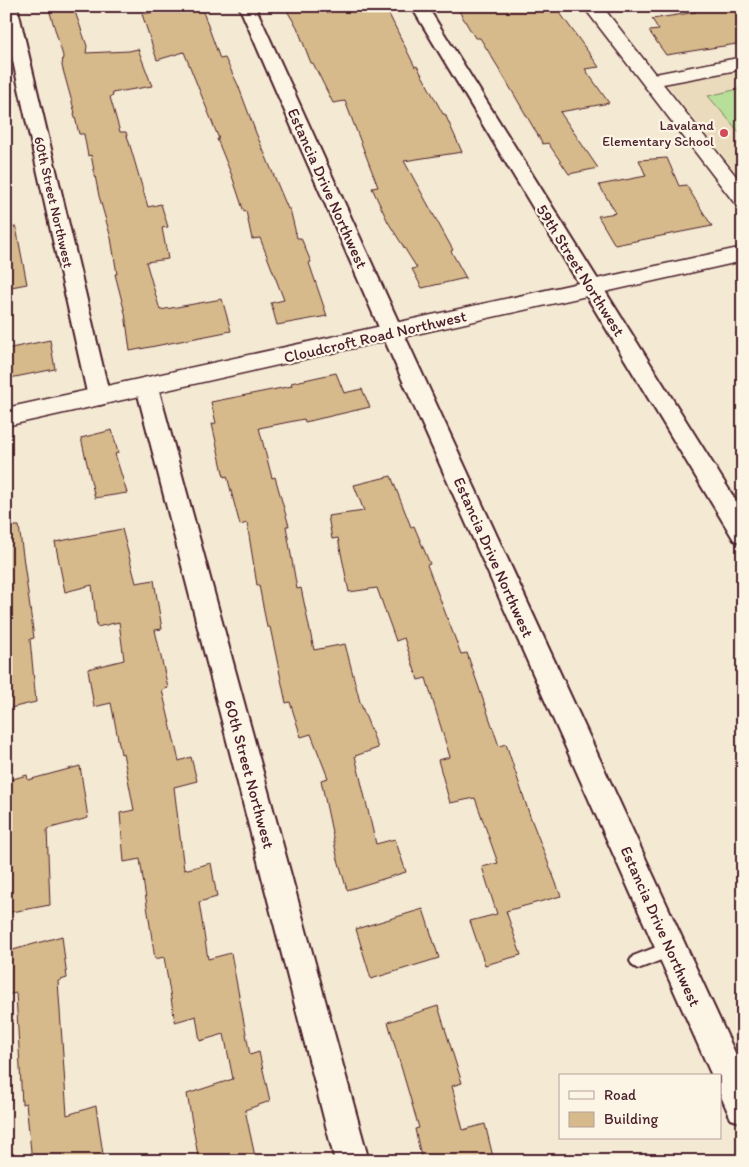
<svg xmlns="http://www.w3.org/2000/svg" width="749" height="1167" viewBox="0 0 749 1167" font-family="Itim,sans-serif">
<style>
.built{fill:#ebdbbd}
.green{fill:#b8df9a;stroke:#817f62}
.building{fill:#d6ba8b;stroke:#4a1f2b}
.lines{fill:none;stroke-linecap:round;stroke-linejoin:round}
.service-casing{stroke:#4a1f2b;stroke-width:4}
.minor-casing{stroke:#4a1f2b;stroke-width:4}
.tertiary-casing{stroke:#4a1f2b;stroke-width:3}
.service{fill:#fcf5e5;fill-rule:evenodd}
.minor{fill:#fcf5e5;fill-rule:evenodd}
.tertiary{fill:#fcf5e5;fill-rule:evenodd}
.poi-dot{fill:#d1495b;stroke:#fcf5e5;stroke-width:2}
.labels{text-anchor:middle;stroke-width:4.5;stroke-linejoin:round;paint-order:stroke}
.far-poi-label{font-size:14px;fill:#4a1f2b;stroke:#fcf5e5;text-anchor:end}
.far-street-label{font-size:14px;fill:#4a1f2b;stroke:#fcf5e5}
.street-label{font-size:16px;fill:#4a1f2b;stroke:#fcf5e5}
</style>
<rect width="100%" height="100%" fill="#f4e9d3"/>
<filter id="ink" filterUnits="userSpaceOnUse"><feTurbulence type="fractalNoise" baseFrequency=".02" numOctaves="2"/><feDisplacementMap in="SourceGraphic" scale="10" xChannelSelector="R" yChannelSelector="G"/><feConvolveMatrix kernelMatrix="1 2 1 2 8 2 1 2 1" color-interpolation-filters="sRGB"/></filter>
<g filter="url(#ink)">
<path class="built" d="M743 70V181L667 85Z"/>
<path class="green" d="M743 88V132L740 133 708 96Z"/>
<path class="building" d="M48 6H73L87 46 86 53 129 51 138 49 152 86 112 93 113 96 110 97 120 132H126L148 207 161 204 168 227 162 228 168 259 146 262 160 310 222 299 231 331 130 351 125 313 115 274H117L111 238 99 196 91 155 88 156 84 134H79L74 113H75L62 66 63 56Z
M166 6H201L220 59 225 58 238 85 256 133 288 209H290L297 238H301L311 262 309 263 327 316 277 325 271 303 284 300 260 238 252 239 246 211 244 212 232 176 217 139H219L184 52 157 60 142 14 168 10Z
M284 6H385L415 67 417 66 443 114H445L462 152 404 161 453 250 451 251 466 278 422 288 412 269 417 268 388 222 372 188 378 187 345 101 333 103 313 63H311L297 27Z
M489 6H555L599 67 585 69 609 103 560 112 598 168 569 174 548 143 543 144 498 67 480 38H475L459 11Z
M691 6H730L743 22V43L666 55 649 31 659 30 652 19 696 12Z
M667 158 679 186 686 185 712 226 615 245 598 216 616 213 599 185 646 176 639 160Z
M16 227 27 284 6 288V228Z
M50 340 55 369 10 378 6 349Z
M336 373 344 393 362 389 370 407 305 422 304 419 259 428 272 478 275 477 289 526H286L297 589 301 588 314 650 345 644 360 702 378 748 355 756 376 844 395 839 406 872 347 890 337 856 321 780 328 778 311 734 301 737 290 702 286 703 270 627H267L259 585H257L247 523 240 525 227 476 224 477 212 424 216 423 211 402 292 386 291 383Z
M112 430 118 453 115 454 127 493 95 498 81 438Z
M391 476 411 527 414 526 430 564 427 565 461 654 467 653 499 746 506 744 530 816 561 896 506 911 521 955 485 965 470 921 497 914 482 867 498 863 475 798 450 803 438 760 450 757 426 678 418 680 404 638 396 641 377 588 349 592 338 538 332 539 328 516 364 511 354 485Z
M6 526H19L34 638 30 639 36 702 6 709Z
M122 529 136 583 154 580 162 629 155 630 168 688 162 690 179 761 191 757 197 781 174 787 184 870 211 863 217 897 199 902 208 959 231 953 250 1055 259 1052 270 1101 245 1110 256 1161H199L187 1094 233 1079 224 1034 200 1041 196 1016 175 1022 164 957 155 959 140 859 124 862 120 813 134 810 123 753 121 754 111 703 94 707 88 669 124 660 119 622 97 627 92 585 65 592 55 542Z
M80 766 88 818 47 829 50 905 6 913V781L27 775 28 780Z
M423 909 439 958 371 979 356 929Z
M62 936 67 978 58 981 67 1115 96 1106 104 1161H32L26 1103 22 1104 16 993 6 995V952Z
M438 1006 462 1083 452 1086 463 1130 485 1124 494 1161H422L415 1129 419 1128 388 1022Z"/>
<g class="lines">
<g class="service-casing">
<path id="service" d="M672 941 677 944 680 949 677 954 638 969 633 966 630 961 633 956Z"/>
</g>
<g class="minor-casing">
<path id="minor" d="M6 6H17L110 397 107 403 99 405 91 403 88 397 6 30Z
M239 6H255L403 332 743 1070V1123L731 1119 720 1094V1076H712L381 332Z
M411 6H427L743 512V543L734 540Z
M147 379 155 381 158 387 369 1161H335L136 387 139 381Z"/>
</g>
<g class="tertiary-casing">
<path id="tertiary" d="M583 6H602L655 74 743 57V69L663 84 743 185V207L736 205Z
M743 247V261L6 426V408Z"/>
</g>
<use href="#service" class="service"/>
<use href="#minor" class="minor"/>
<use href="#tertiary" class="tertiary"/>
</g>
</g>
<circle class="poi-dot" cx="724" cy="133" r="5"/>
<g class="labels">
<g class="far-poi-label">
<text x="714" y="130">Lavaland<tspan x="714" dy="16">Elementary School</tspan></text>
</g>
<g class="far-street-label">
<text transform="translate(54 202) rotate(77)" y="5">60th Street Northwest</text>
</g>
<g class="street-label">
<text transform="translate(328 188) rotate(66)" y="6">Estancia Drive Northwest</text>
<text transform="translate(581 270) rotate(58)" y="6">59th Street Northwest</text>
<text transform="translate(375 336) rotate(-13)" y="6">Cloudcroft Road Northwest</text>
<text transform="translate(494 557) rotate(66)" y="6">Estancia Drive Northwest</text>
<text transform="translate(250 774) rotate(75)" y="6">60th Street Northwest</text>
<text transform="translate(661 926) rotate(66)" y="6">Estancia Drive Northwest</text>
</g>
</g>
<rect width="749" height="1167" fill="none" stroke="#fcf5e5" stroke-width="25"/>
<rect x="12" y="12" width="724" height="1142" fill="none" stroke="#4a1f2b" stroke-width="2" filter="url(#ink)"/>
<rect x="559" y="1074" width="162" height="65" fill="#fcf5e5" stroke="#b59f9b"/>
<rect x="569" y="1091" width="25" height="8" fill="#fcf5e5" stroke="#b59f9b"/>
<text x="604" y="1100" font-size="15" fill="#4a1f2b">Road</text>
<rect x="569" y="1112" width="25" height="15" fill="#d6ba8b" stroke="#b59f9b"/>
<text x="604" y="1124" font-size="15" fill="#4a1f2b">Building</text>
</svg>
